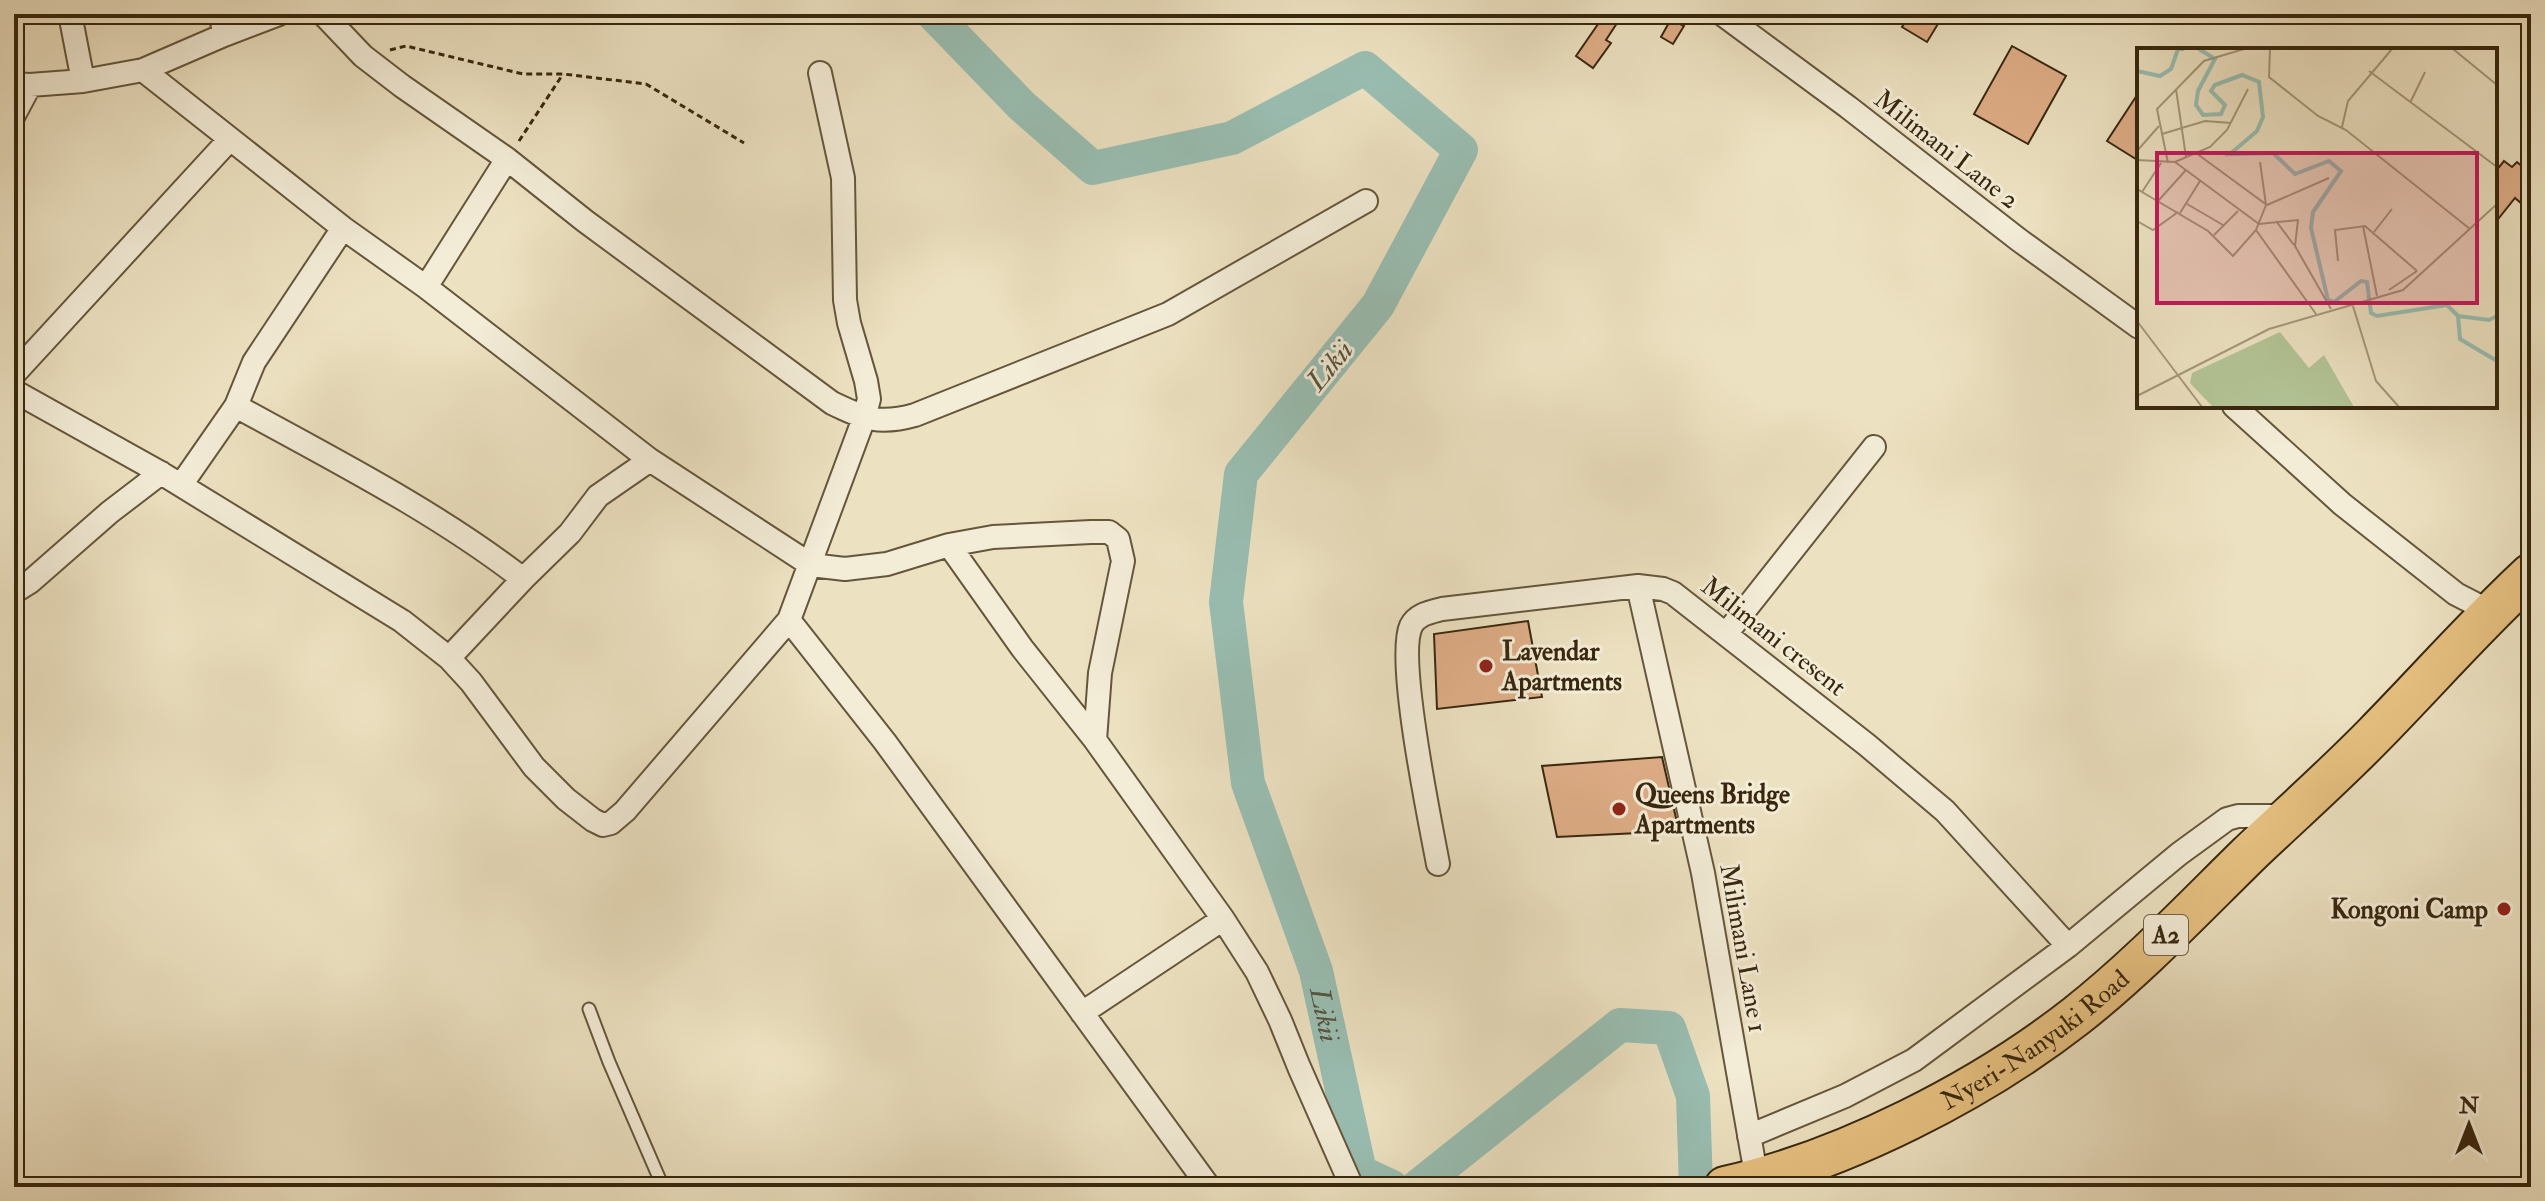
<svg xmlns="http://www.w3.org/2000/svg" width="2545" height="1201" viewBox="0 0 2545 1201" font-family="'IM FELL Double Pica',serif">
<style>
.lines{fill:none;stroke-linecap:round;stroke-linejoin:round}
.river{stroke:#99beb2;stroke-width:34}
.building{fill:#dead87;stroke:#38270e;stroke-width:2}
.lane-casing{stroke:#65563b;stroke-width:15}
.street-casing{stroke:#65563b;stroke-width:26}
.highway-casing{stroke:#38270e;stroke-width:44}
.path{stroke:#38270e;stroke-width:3;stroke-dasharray:6 4;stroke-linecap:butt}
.lane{stroke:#f3ecd7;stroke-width:11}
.street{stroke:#f3ecd7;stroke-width:22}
.highway{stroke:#e6c080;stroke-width:40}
.poi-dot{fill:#8f2418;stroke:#f3ecd7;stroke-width:3}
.labels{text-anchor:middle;stroke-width:6;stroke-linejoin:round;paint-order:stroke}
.shield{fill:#f3ecd7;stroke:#70624a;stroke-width:2}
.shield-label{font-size:24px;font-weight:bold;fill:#38270e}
.street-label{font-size:26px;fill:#38270e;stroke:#f3ecd7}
.poi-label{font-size:26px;font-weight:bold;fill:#38270e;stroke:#f3ecd7;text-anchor:start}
.water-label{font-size:28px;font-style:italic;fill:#55543f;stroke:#f3ecd7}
.inset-river{fill:none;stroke:#99beb2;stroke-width:4}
.inset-road{fill:none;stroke:#a49779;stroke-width:2}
.view{fill:#c2185b;fill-opacity:0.15;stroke:#c2185b;stroke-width:4}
.inset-edge{fill:none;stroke:#38270e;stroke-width:4}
</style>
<rect width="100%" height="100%" fill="#ece1c1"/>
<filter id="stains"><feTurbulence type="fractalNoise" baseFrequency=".0025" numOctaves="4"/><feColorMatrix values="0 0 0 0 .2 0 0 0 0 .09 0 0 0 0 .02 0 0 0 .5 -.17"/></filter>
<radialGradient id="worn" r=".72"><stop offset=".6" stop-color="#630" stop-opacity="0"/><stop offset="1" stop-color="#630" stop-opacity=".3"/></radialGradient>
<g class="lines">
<g class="river">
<path id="s1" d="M933 14 1022 106 1093 168 1232 138 1365 68 1461 150 1378 305 1241 474 1226 602 1248 783 1316 971 1360 1172 1392 1187"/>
<path d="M1417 1187 1620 1025 1669 1028 1693 1096 1696 1187"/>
</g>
</g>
<path class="building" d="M1605 14H1623L1606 40 1611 43 1593 68 1576 56Z
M1910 14H1944L1927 42 1902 27Z
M1671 19 1684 26 1673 44 1661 37Z
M2012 46 2066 76 2028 144 1974 114Z
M2139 92V161L2107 141Z
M2504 161 2512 167 2517 162 2531 174V194L2522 204 2515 198 2495 223V172Z
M1528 621 1542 697 1437 709 1434 634Z
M1662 757 1679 831 1557 837 1542 766Z"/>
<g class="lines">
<g class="lane-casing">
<path id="lane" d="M589 1009 609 1062 663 1187"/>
</g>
<g class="street-casing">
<path id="street" d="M70 14 83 81
M221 14 224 35
M323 14 363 56 402 86 507 159 585 221 832 403C865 419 879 425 915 415L1168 314 1366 201
M1722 14 1848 107 2019 240 2139 327
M143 70 343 228 426 287 650 460 811 565 845 569 887 564 949 545 993 537 1091 532H1109L1118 539 1123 561 1100 673 1095 740 1223 919 1257 972 1280 1020 1299 1067 1352 1187
M14 84 30 85 83 81 143 70 224 35 279 14
M14 115 30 85
M426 287 507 159
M14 374 230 139
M14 391 161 473 402 621 449 658 471 682 534 767 566 799 593 820 603 825 611 823 625 811 789 620 864 418 869 399 866 381 849 323 845 300 843 178 820 73
M236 406C334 460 435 511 523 579
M2234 406 2342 504 2456 594 2491 612
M181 485 236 406 254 362 343 228
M949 545 1022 648 1095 740
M1638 586 1703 873 1757 1180
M14 592 30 582 110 512 161 473
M789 620 885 742 1209 1187
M1726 634 1874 447
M449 658 523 579 570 533 598 496 650 460
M1438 864C1430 821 1396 659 1411 626 1417 614 1431 612 1442 609L1638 586 1663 589 1673 593 1867 745 1945 811 2068 946
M1082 1013 1223 919
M1749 1136 1845 1096 1914 1060 2068 946 2179 854 2227 819 2238 816H2288"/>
</g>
<g class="highway-casing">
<g id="highway">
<path id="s2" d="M1725 1187C1843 1161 1980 1091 2076 1016 2137 968 2192 910 2248 855 2290 815 2334 776 2375 734 2427 681 2476 625 2531 574"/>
</g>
</g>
<path class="path" d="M390 50 406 46 523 74H563L646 84 744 143
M519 141 563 74"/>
<use href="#lane" class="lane"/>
<use href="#street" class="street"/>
<use href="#highway" class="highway"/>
</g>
<g class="poi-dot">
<circle cx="1486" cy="666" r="8"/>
<circle cx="1619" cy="809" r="8"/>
<circle cx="2504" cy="909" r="8"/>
</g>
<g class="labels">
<rect class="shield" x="2144" y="915" width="44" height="40" rx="6"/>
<g class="shield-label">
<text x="2166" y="943">A2</text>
</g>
<g class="street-label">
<text transform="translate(1947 149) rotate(38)" y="9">Milimani Lane 2</text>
<text transform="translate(1774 636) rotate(38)" y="9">Milimani cresent</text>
<text transform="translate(1744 948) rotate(80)" y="9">Milimani Lane 1</text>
<text dy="9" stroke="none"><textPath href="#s2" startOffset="346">Nyeri-Nanyuki Road</textPath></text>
</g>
<g class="poi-label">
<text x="1502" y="660">Lavendar<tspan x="1502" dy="30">Apartments</tspan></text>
<text x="1635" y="803">Queens Bridge<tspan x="1635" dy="30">Apartments</tspan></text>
<text x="2488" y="918" text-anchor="end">Kongoni Camp</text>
</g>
<g class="water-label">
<text transform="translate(1329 365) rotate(-51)" y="10">Likii</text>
<text dy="10" stroke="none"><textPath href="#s1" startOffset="1590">Likii</textPath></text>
</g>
</g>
<g transform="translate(2137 48)">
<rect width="360" height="360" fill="#ece1c1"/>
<path d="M143 284 172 320 187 307 217 359H76L53 335 55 325Z" fill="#b3c496"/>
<path class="inset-river" d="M62 1 78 11 61 43 59 57 66 67 84 66 88 57 74 43 78 37 105 27 122 34 126 69 120 83 93 106 136 105 158 126 192 113 204 123 176 164 174 180 191 252 197 254 224 233 230 234 234 265 240 268 310 257 321 268 323 291 360 313M0 23 23 28 34 21 41 1H47M321 268 352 272 360 268"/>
<path class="inset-road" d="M133 1 132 29 181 68 209 82 333 181M316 1 360 37M232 23 360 119M39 41 49 109M273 55 288 24M205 79 211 53 255 1M25 86 68 73 94 75M0 103 22 78M59 105 130 157 192 130M0 112 38 114 73 99 90 82 111 41M38 114 122 176 161 172 158 198 194 261M31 115 20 61 67 13 107 1M0 141 71 183 96 208 119 182 129 157 123 114M5 144 24 115M21 153 49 122M50 156 86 177M43 165 63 133M0 173 16 182 41 164M139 173 157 197M226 178 240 248M119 182 179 266M237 184 255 161M77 187 101 163M201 213 198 182 228 178 280 223M252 242 280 223M216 258 239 333 262 359M0 273 65 359M0 348 132 281 266 242 360 156"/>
<path class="view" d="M20 105H340V255H20Z"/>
<rect width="360" height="360" class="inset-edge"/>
</g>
<rect width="2545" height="1201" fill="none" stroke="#ece1c1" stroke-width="48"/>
<rect x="16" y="16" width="2513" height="1169" fill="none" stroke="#38270e" stroke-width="4"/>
<rect x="24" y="24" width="2497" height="1153" fill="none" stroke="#38270e" stroke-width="2"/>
<g transform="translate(2469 1125)" stroke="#f3ecd7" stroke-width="6" paint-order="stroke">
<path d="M0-6L14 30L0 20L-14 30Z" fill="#38270e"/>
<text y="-12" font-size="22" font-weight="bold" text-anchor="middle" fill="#38270e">N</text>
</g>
<rect width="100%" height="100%" filter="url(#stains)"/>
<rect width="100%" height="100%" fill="url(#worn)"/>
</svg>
